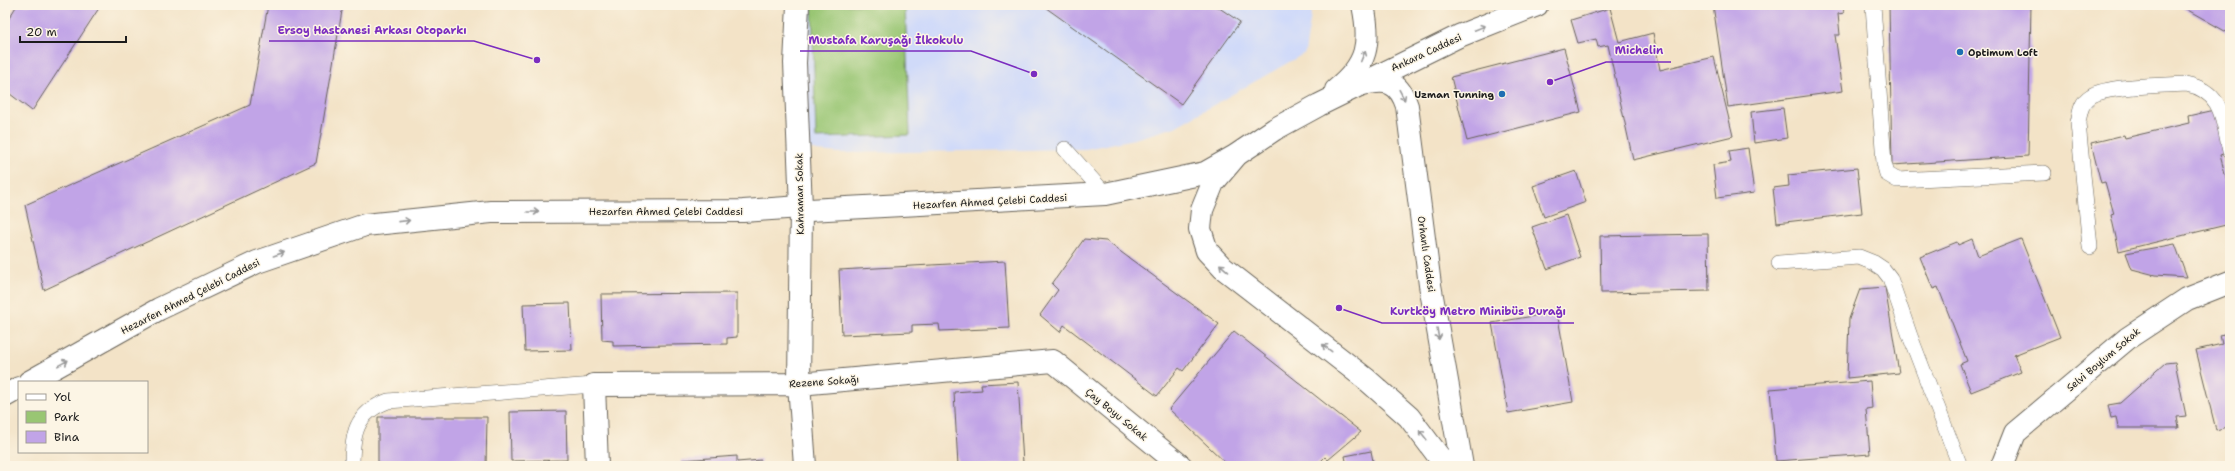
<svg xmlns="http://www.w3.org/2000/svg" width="2235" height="471" viewBox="0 0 2235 471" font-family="'Shantell Sans',sans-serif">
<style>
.built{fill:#d0daf9}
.green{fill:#99c673;stroke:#5a7148}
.building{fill:#c1a4e7}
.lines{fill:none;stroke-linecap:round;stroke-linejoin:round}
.lane-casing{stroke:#676258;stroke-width:16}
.street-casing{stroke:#676258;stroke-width:24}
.secondary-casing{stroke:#676258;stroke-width:24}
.primary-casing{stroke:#676258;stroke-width:24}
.lane{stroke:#fff;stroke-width:15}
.street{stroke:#fff;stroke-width:22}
.secondary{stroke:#fff;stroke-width:22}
.primary{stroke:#fff;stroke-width:22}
.oneway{stroke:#999}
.poi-dot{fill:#1f6fb2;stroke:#fcf5e5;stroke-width:1.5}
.labels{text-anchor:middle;stroke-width:3;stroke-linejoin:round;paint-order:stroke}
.street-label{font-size:10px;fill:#1c1c1c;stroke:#fcf5e5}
.poi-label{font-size:10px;font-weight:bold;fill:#1c1c1c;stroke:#fcf5e5;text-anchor:start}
.leader{fill:none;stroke:#7b2cbf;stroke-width:1.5}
.callout-dot{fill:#7b2cbf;stroke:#fcf5e5;stroke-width:1.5}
.callout-label{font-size:11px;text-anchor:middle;font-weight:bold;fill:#7b2cbf;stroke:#fcf5e5;stroke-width:3;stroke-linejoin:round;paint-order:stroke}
</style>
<rect width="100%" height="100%" fill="#fcf5e5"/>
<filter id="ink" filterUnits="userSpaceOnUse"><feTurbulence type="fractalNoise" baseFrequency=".025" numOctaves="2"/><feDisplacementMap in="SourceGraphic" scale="8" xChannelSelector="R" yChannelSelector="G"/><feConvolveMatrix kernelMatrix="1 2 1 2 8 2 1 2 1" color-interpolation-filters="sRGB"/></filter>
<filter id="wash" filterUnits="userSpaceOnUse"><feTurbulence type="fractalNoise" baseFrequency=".012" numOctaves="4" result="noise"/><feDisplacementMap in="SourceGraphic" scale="16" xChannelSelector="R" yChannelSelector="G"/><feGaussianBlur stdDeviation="0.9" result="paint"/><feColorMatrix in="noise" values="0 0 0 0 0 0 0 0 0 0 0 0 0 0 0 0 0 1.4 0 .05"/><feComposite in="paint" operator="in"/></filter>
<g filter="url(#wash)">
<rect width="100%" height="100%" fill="#f3e3c7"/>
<path class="built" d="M800 5H1307L1312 8 1305 53 1175 127 1134 139 1086 149 840 153 817 151 799 145Z"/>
<path class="green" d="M812 5H905L910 135 816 138Z"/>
<g id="blocks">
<path class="building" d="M17 5H101L32 111 5 90V25Z
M268 5H343L316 163 44 290 25 205 250 105Z
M1042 5H1215L1240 22 1181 104Z
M1713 5H1843L1844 13 1838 14 1840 35H1835L1843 91 1728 107Z
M1889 5H2031L2028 156 1892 165Z
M2179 5H2230V34Z
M1610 8 1619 42 1653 33 1660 70 1714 57 1733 136 1633 160 1608 45 1598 47 1596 39 1578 43 1571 20Z
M1564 48 1581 112 1467 141 1451 77Z
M1783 108 1787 138 1754 143 1751 112Z
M2215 110 2226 153 2220 155 2228 186 2230 185V224L2119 251 2111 215 2114 214 2105 182 2101 183 2091 143 2124 135 2125 138 2189 123 2188 116Z
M1748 148 1754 193 1717 198 1713 165 1731 162 1729 151Z
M1857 168 1862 213 1777 223 1773 188 1789 186 1788 175Z
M1576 171 1586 202 1544 217 1533 186Z
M1566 215 1580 257 1547 269 1532 227Z
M1708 234 1709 291 1601 293 1600 236Z
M1084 239 1106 241 1219 324 1183 371 1179 368 1157 396 1064 325 1060 332 1040 315 1058 290 1052 284Z
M1972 239 1978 256 2021 239 2060 337 2014 355 2021 372 1971 392 1960 364 1967 361 1938 287 1933 289 1920 257 1957 242 1958 245Z
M2175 244 2187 277 2155 275 2132 269 2126 253Z
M1005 261 1009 328 940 331 939 324 912 325V332L842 335 839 270Z
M1885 287 1899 373 1847 378 1849 319 1860 289Z
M737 293V337L727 338V344L613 346V341L602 340 601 294Z
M570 303 572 350 525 351 523 304Z
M1557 312 1573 402 1508 413 1492 323Z
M1234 331 1361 432 1328 460 1325 457 1316 466H1229L1169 409Z
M2230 333V426L2216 430 2196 350 2222 344 2220 335Z
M2175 362 2186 416 2177 417 2179 428H2118L2116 417 2111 418 2108 405 2120 403 2165 363Z
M1870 381 1872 408 1866 409 1870 454 1776 461 1770 389Z
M1018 382 1023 463 992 466H958L954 392 982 390 981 384Z
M566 411 567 460 511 461 510 412Z
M378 417H487L486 466H378Z
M1371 451 1374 466H1347L1345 456Z
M737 456V462L761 460V466H657L682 463V460Z"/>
</g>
</g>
<g filter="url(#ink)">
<use href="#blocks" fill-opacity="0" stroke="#676258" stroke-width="1"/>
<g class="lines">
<g class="lane-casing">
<path id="lane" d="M1873 5 1884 163 1887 174 1897 180 2044 173
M1065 149 1105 194
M2090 247 2078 123C2080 112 2081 102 2091 96 2105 86 2166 85 2186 84 2223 91 2223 120 2230 151
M1779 263 1859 257 1874 263 1883 269 1890 278 1910 336 1960 466
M352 466C352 435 355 413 388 401L594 385"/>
</g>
<g class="street-casing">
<path id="street" d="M798 5 795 63 801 207 799 384 805 466
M597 466 594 385 799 384 1053 361 1181 466
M2002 466 2015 433 2128 338 2187 299 2230 282"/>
</g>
<g class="secondary-casing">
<path id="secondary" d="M1359 85C1385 79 1398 79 1407 106L1430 285 1462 466
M1235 157 1213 183 1202 210 1200 229 1207 251 1223 268 1366 379 1409 417 1446 466"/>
</g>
<g class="primary-casing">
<path id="primary" d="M1336 90C1368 64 1371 43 1363 5
M29 382 159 309 257 262 365 225 491 212 743 211 801 207 809 210 1105 194 1205 173 1235 156 1275 129 1319 105 1459 36 1537 5
M5 396 19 388"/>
</g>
<use href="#lane" class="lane"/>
<use href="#street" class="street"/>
<use href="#secondary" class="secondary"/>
<use href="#primary" class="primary"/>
</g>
<defs><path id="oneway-shaft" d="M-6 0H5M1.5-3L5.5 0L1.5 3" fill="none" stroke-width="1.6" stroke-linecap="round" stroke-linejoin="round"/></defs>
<g class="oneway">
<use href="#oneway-shaft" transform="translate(1480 28) rotate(-22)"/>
<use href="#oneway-shaft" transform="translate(1363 56) rotate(-68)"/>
<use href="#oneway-shaft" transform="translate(1402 95) rotate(62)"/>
<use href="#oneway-shaft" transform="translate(533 212)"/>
<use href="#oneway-shaft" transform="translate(404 221) rotate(-6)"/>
<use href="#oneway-shaft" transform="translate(279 254) rotate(-19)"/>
<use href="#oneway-shaft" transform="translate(1224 268) rotate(-139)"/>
<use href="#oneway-shaft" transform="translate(1438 334) rotate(81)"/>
<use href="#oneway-shaft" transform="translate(1327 348) rotate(-142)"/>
<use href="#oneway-shaft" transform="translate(63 363) rotate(-29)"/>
<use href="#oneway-shaft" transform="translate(1423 435) rotate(-129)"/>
</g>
</g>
<g class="poi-dot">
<circle cx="1960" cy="52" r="4"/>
<circle cx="1502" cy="94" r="4"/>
</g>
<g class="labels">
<g class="street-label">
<text transform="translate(1426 52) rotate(-25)" y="4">Ankara Caddesi</text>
<text transform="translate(799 194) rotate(-91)" y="4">Kahraman Sokak</text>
<text transform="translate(990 201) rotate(-3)" y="4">Hezarfen Ahmed Çelebi Caddesi</text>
<text x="666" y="215">Hezarfen Ahmed Çelebi Caddesi</text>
<text transform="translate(1427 254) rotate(82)" y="4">Orhanlı Caddesi</text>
<text transform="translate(190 296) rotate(-27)" y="4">Hezarfen Ahmed Çelebi Caddesi</text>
<text transform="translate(2103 359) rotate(-40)" y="4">Selvi Boylum Sokak</text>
<text transform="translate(824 381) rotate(-4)" y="4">Rezene Sokağı</text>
<text transform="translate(1117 414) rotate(39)" y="4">Çay Boyu Sokak</text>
</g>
<g class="poi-label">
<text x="1968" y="56">Optimum Loft</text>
<text x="1494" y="98" text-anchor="end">Uzman Tunning</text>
</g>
</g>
<path class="leader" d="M537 60L474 41H269M1034 74L971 51H800M1550 82L1606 62H1671M1339 308L1382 323H1574"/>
<g class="callout-dot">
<circle cx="537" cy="60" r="4"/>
<circle cx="1034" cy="74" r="4"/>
<circle cx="1550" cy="82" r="4"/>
<circle cx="1339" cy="308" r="4"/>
</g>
<g class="callout-label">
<text x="372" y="34">Ersoy Hastanesi Arkası Otoparkı</text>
<text x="886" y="44">Mustafa Karuşağı İlkokulu</text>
<text x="1639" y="54">Michelin</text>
<text x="1478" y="315">Kurtköy Metro Minibüs Durağı</text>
</g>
<rect width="2235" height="471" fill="none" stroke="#fcf5e5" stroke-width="20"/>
<rect x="18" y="381" width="130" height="72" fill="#fcf5e5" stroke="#a29e95"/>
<rect x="26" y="394" width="20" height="6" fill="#ffffff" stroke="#a29e95"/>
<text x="54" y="401" font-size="12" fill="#1c1c1c">Yol</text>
<rect x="26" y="411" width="20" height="12" fill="#99c673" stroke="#a29e95"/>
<text x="54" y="421" font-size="12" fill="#1c1c1c">Park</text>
<rect x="26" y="431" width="20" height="12" fill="#c1a4e7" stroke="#a29e95"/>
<text x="54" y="441" font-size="12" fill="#1c1c1c">Bina</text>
<path d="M20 36v6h106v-6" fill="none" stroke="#1c1c1c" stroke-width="2"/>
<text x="26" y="36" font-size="12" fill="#1c1c1c" stroke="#fcf5e5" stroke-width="3" paint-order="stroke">20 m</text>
</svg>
